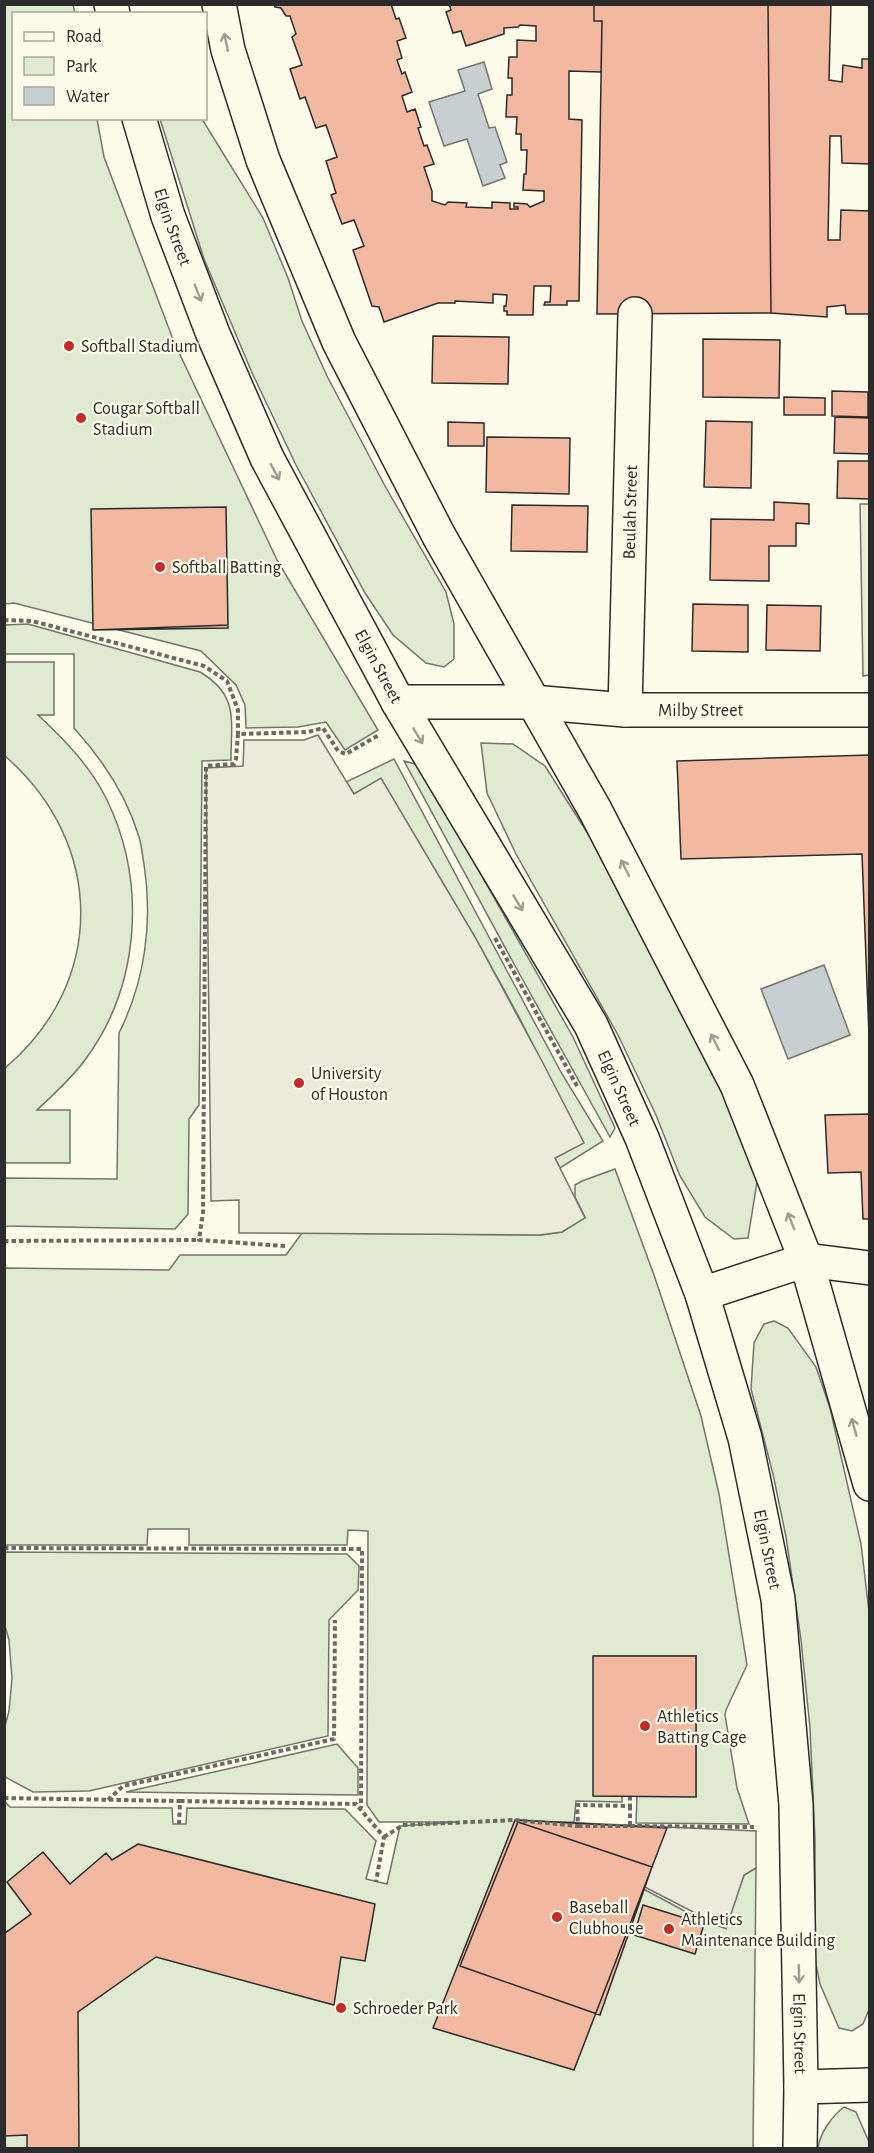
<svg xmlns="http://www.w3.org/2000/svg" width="874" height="2153" viewBox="0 0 874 2153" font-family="'Alegreya Sans',sans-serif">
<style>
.green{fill:#deebd1;stroke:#74746e;stroke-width:1.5}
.parking{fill:#eceadb;stroke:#74746e;stroke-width:1.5}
.water{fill:#c7d0d0;stroke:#74746e;stroke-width:1.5}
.building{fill:#f2b8a0;stroke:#2b2b2b;stroke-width:1.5}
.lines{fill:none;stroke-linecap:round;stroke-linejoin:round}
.street-casing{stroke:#2b2b2b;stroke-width:36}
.primary-casing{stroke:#2b2b2b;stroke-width:36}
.path{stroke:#6a6964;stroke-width:4;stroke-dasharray:4.5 3;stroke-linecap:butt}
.street{stroke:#fdfbea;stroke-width:33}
.primary{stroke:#fdfbea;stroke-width:33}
.oneway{stroke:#9e9d94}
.poi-dot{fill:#c62828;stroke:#fdfbea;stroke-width:2}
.labels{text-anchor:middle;stroke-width:4.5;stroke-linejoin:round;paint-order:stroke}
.street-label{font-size:18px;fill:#2b2b2b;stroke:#fdfbea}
.poi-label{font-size:18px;fill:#2b2b2b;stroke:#fdfbea;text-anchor:start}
</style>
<rect width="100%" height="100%" fill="#fdfbea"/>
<path class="green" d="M4 5H73L75 13 14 14V118L97 119 104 157 174 342 277 560 378 730 345 750 326 722 298 727 246 728 245 705 236 685 201 651 14 603 5 604Z
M160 119H202L263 218 288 278 302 321 327 376 385 486 446 592 454 624V659L444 667 426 663 393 635 365 593 296 465 253 375 204 259Z
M28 624 200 672C239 695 231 720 231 760L202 761 199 1105 189 1119 188 1214 175 1229 5 1226V1178L117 1179 119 1033C145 981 153 922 144 864 142 855 142 846 139 837 127 797 102 759 74 728V654H5V625Z
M5 662H54V715H38C65 740 91 767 107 800 147 883 140 986 85 1060 71 1079 54 1094 37 1110H70V1163H5V1068C107 982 105 843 5 756Z
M481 743 513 744 545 766 590 837 675 985 735 1118 757 1182 748 1238 734 1239 705 1217 680 1176 656 1115 618 1035 516 854 487 793Z
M394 759 562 1074 603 1141 560 1168 555 1158 583 1143 519 1017 475 937 381 779 354 794 346 782Z
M404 761 419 765 573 1037 615 1128 610 1137 514 964Z
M615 1169 654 1275 701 1416 719 1494 747 1665 726 1710 725 1715 737 1788 749 1824 636 1823 637 1796H696V1656H594V1796H622V1802L576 1801 574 1822 520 1823 705 1922 725 1928 744 1875 756 1868 753 2148H5V1802L10 1807 172 1808 173 1824H186L187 1808 345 1809 376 1841 366 1879 387 1884 400 1826 459 1822H379L367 1805 368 1531 348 1530 347 1545H189V1529H148L147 1545H5V1268L169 1270 180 1255H286L302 1233 541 1235 562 1232 585 1217 575 1197V1185L582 1181Z
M774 1321 788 1328 816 1367 830 1408 861 1544 870 1620V2007L863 2024 852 2031 839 2028 820 1984 815 1960V1840L810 1728 801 1640 786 1537 773 1474 751 1389 754 1343 764 1324Z
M5 1552 347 1554 359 1566 358 1590 329 1620 328 1736 89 1791 33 1792 5 1777V1726L9 1711 12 1678 9 1640 5 1626Z
M337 1744 358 1768V1795L126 1792Z
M844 2107 856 2112 869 2142V2148H818C820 2133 832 2116 844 2107Z"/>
<path class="parking" d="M860 504H869V675L863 676Z
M318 735 354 794 381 778 475 937 544 1065 584 1143 555 1158 585 1218 562 1232 540 1235 239 1233V1200L211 1201 206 768 243 766 244 740H304Z
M515 1820 756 1831V1868L744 1875 726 1929Z"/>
<path class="water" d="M484 62 492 89 478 94 489 128 495 127 507 162 500 165 505 178 483 186 467 139 444 146 429 102 465 91 458 70Z
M824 965 850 1035 788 1059 761 989Z"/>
<path class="building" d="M274 4H391L396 19 399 18 406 38 397 41 402 58 397 60 402 74 405 72 412 92 402 96 407 112 415 109 421 127 418 128 424 146 427 145 434 164 424 167 432 191V201L445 205 448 202 467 203 466 207 492 208V202L510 203V209H518V207H514V203L527 204 530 207 544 201V191L523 190 524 174H526L527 150H521V134H516L517 117H506L507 95H512V78H508L509 57H517V40L536 41V26L520 25 518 27 504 28V34L466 46 461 31 453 33 446 12 451 10 449 4H594V21H602L601 72 569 71V119L582 120 579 301H567V305H544L545 302H550L551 286H534L533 315H507V311H504V306H506L507 295 493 294V303L455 301V303H438L384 322 379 307 372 306 353 250 364 246 354 220 342 224 331 195 336 193 326 161 337 157 326 125 316 128 305 97 300 99 290 69 302 65 292 37 296 34 290 16H286L281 8 275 7Z
M594 4H768L771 313 597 314 602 21H594Z
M768 4H831L829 80 842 82 843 65 862 68V59H870V164L842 163 841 136H830L828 240H840L841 210 870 211 869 314H846L845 305 827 307V317L771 313Z
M433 336 509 337 508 384 432 383Z
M703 339 780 340 779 398 703 397Z
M832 391 868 392V417L832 416Z
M784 397 825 398V415H784Z
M835 417 870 418V454L834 453Z
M706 421 752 422 751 488 704 487Z
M448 422 484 423V446H448Z
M487 437 570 438 569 494 486 492Z
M838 461H870V499L837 498Z
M774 502 809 504V524L796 523V546H769V581L710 580 711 519 774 520Z
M512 505 588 506 587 552 511 551Z
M226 507 228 628 93 630 91 509Z
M226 507 228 625 93 630 91 509Z
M693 604 748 605V652L692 651Z
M767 605 821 606 820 651 766 650Z
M870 755V1062L862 854 681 859 677 761Z
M870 1114V1219H863L861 1172 828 1173 825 1115Z
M593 1656H696V1797L593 1796Z
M515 1820 667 1828 574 2070 433 2028Z
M518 1822 652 1867 600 2015 460 1966Z
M138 1844 375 1904 365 1961 341 1957 334 2005 156 1957 78 2012 79 2148H27V2135L4 2136V1934L31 1914 7 1882 43 1852 70 1884 106 1853 112 1860Z
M643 1905 704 1924 695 1954 634 1935Z"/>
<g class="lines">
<g class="street-casing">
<g id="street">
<path id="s1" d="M398 702H532L625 710H870"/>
<path id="s2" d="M625 710 635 314"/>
<path d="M702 1294 806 1260 870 1268"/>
</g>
</g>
<g class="primary-casing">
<g id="primary">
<path d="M111 4 113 14"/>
<path d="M219 4 228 50 263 160 339 342 439 536 595 810 737 1085 806 1260 870 1484"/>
<path id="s3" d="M139 118 168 216 213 334 267 458 398 702 591 1025 642 1138 702 1294 745 1438 778 1599 796 1805 801 2087 800 2148"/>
<path d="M801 2087 870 2085"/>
</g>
</g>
<path class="path" d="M4 620 32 621 204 666 227 681 238 710V734
M495 938 577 1086
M4 1241 199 1240
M285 1246 199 1240 203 1213 206 766 234 764 236 759 238 734 308 732 323 728 338 751 346 754 379 735
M4 1548 362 1549 361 1808
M4 1798 180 1801 179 1824
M108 1800 123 1786 334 1739 335 1620
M180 1801 356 1804 384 1837 376 1882
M578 1826H630V1806
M630 1826 754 1827
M384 1837 403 1825 515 1820 578 1826 577 1805 630 1806V1797"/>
<use href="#street" class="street"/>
<use href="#primary" class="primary"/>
</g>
<defs><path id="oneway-shaft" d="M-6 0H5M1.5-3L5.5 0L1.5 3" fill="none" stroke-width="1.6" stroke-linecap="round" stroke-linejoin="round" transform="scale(1.5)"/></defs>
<g class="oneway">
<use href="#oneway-shaft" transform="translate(226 42) rotate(-102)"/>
<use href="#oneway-shaft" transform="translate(198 293) rotate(69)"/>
<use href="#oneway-shaft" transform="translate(275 472) rotate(62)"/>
<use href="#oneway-shaft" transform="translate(418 736) rotate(59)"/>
<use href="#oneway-shaft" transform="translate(625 868) rotate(-117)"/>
<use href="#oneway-shaft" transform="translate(518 903) rotate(59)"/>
<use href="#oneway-shaft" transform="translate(715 1042) rotate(-117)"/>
<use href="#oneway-shaft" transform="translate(791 1221) rotate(-112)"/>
<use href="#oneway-shaft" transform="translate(854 1427) rotate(-106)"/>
<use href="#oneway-shaft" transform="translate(799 1974) rotate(89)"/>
</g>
<g class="poi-dot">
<circle cx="69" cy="346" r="6"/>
<circle cx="81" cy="418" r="6"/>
<circle cx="160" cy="567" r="6"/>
<circle cx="299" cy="1083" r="6"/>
<circle cx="645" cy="1726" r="6"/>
<circle cx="557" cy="1917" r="6"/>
<circle cx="669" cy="1929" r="6"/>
<circle cx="341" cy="2008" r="6"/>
</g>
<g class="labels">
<g class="street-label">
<text dy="6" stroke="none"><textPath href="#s3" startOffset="114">Elgin Street</textPath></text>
<text dy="6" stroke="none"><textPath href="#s2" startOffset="198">Beulah Street</textPath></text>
<text dy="6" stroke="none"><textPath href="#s3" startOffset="600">Elgin Street</textPath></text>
<text dy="6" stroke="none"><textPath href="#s1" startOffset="303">Milby Street</textPath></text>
<text dy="6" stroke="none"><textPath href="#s3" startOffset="1086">Elgin Street</textPath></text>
<text dy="6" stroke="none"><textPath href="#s3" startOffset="1572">Elgin Street</textPath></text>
<text dy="6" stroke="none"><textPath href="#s3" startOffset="2058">Elgin Street</textPath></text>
</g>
<g class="poi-label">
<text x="81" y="352">Softball Stadium</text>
<text x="93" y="414">Cougar Softball<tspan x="93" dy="21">Stadium</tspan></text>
<text x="172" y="573">Softball Batting</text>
<text x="311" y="1079">University<tspan x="311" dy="21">of Houston</tspan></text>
<text x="657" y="1722">Athletics<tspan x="657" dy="21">Batting Cage</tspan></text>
<text x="569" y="1913">Baseball<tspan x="569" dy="21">Clubhouse</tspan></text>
<text x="681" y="1925">Athletics<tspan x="681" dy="21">Maintenance Building</tspan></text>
<text x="353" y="2014">Schroeder Park</text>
</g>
</g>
<rect width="874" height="2153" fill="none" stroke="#2b2b2b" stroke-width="12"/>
<rect x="12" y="12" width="195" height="108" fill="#fdfbea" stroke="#a9a89e" stroke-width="1.5"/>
<rect x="24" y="32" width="30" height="9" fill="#fdfbea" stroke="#a9a89e" stroke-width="1.5"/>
<text x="66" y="42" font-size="18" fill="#2b2b2b">Road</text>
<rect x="24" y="57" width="30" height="18" fill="#deebd1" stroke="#a9a89e" stroke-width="1.5"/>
<text x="66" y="72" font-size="18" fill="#2b2b2b">Park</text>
<rect x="24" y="87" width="30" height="18" fill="#c7d0d0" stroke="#a9a89e" stroke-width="1.5"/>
<text x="66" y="102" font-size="18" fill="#2b2b2b">Water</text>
</svg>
